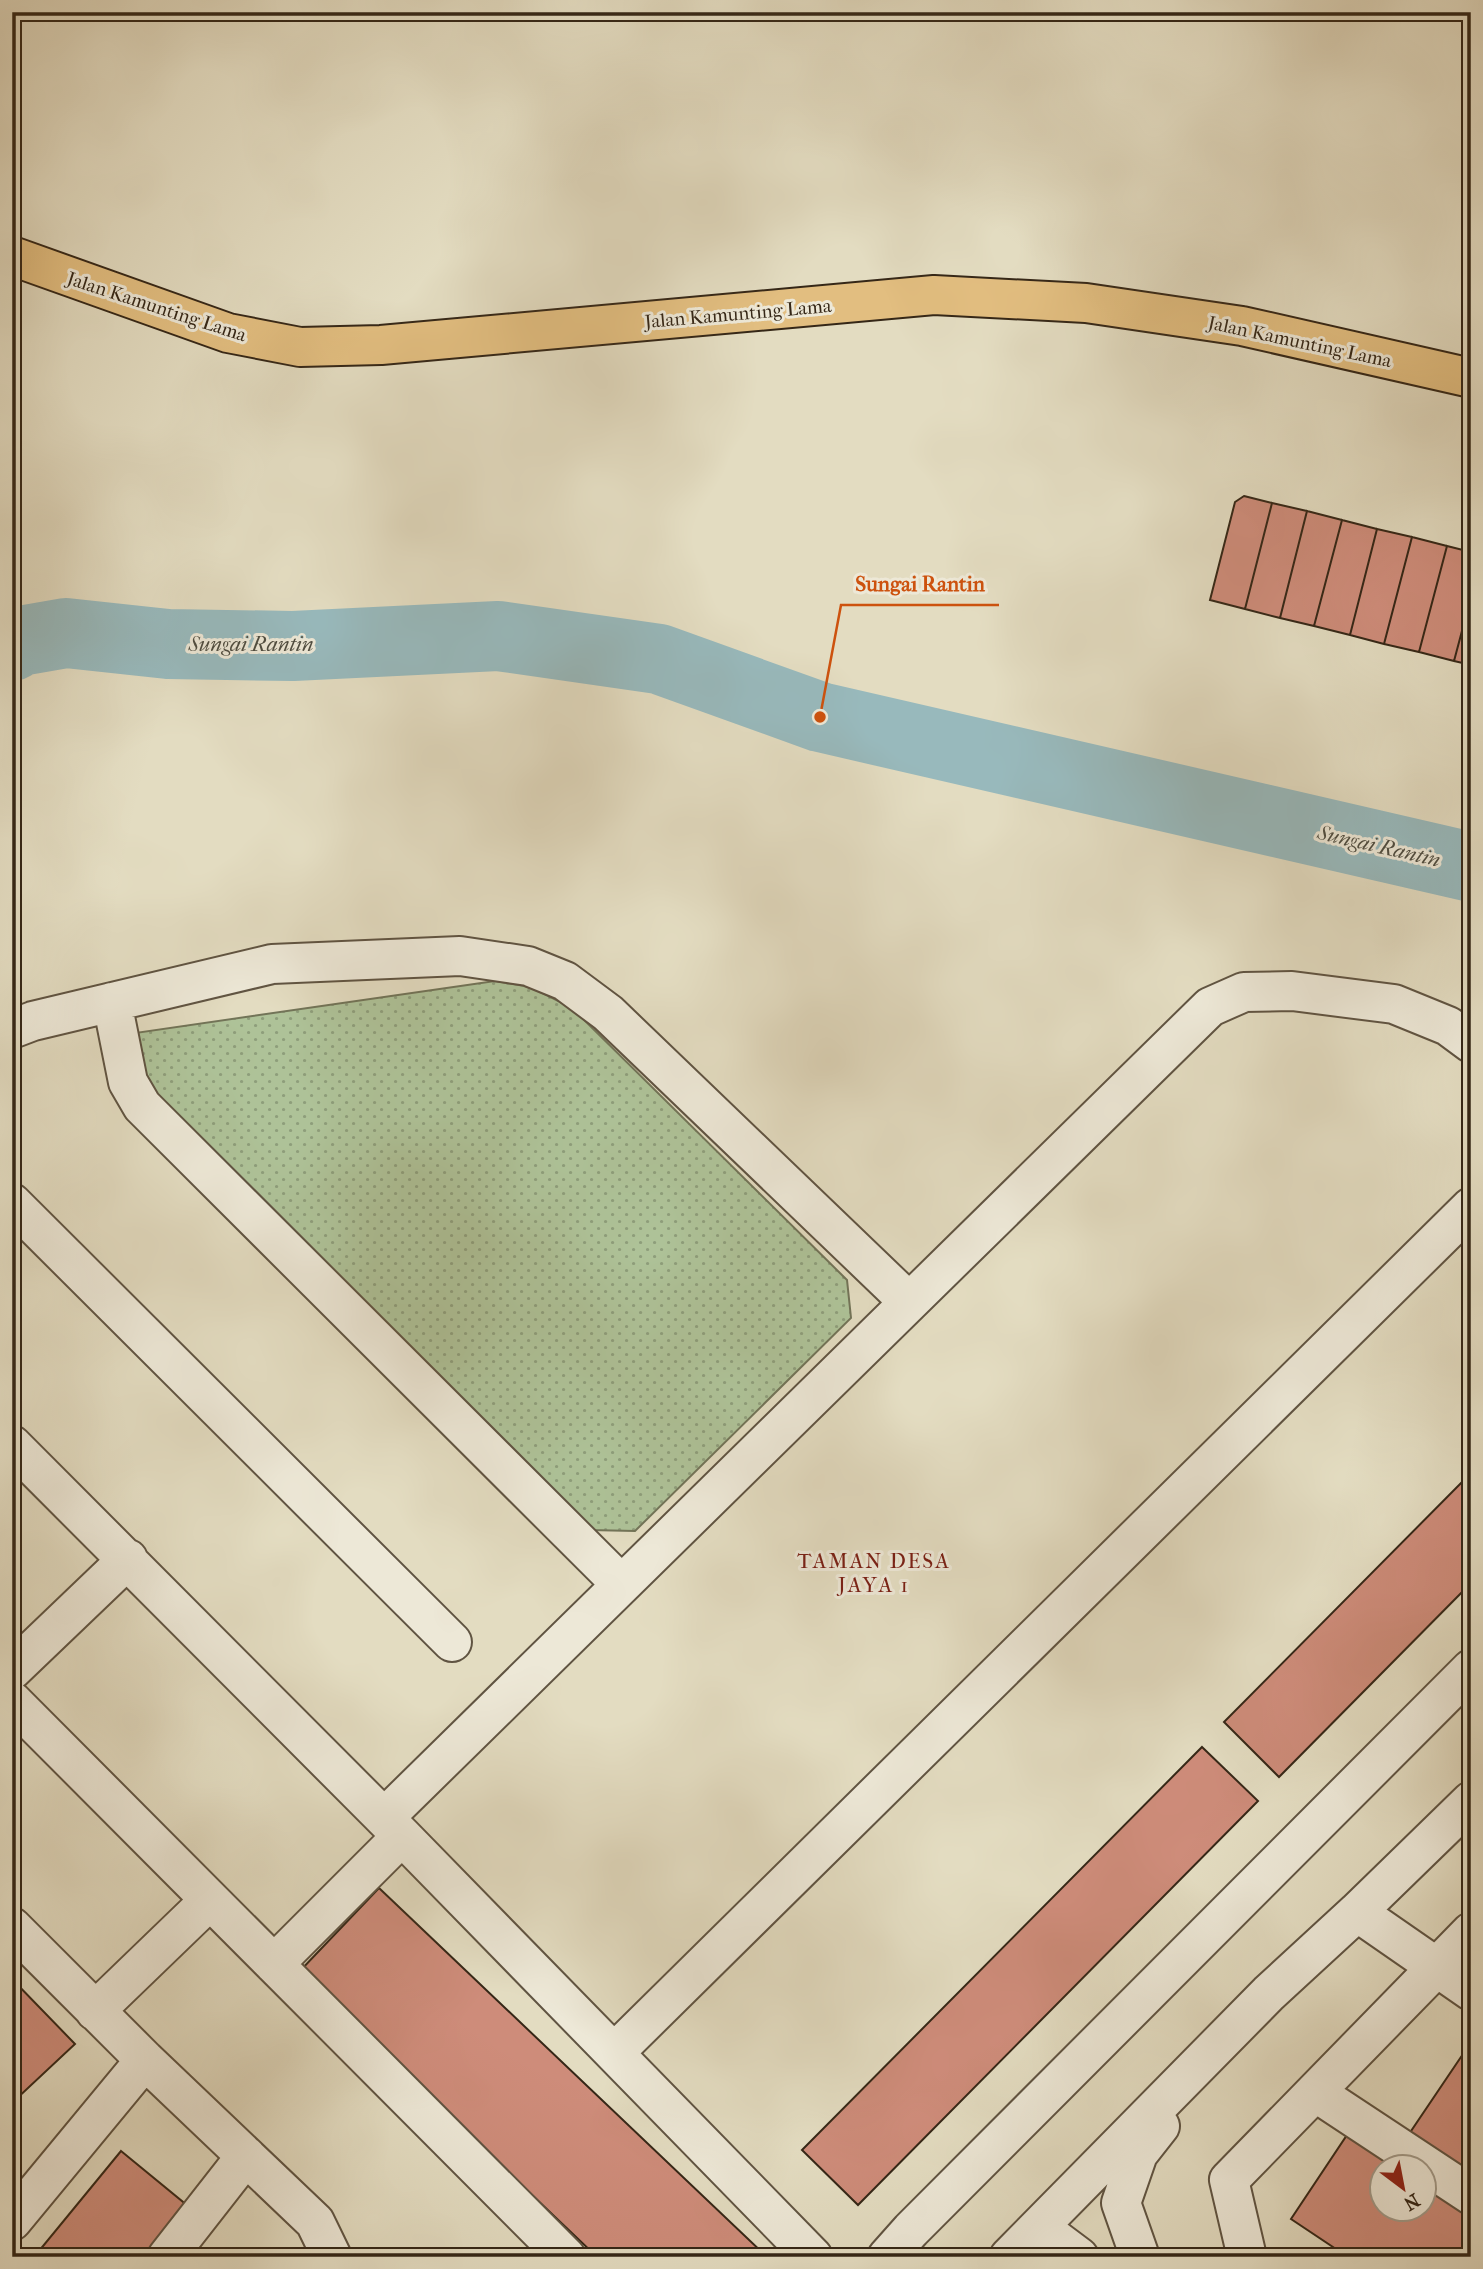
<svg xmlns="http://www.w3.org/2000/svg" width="1483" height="2269" viewBox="0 0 1483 2269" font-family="'IM FELL French Canon',serif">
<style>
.grass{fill:url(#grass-dots);stroke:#727458;stroke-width:2}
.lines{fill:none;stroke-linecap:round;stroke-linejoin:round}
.river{stroke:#98b9bc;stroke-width:70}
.building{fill:#ce8c7a;stroke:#352717;stroke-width:2}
.minor-casing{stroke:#605442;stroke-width:42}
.major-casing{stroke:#352717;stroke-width:42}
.minor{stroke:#ede8d7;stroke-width:38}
.major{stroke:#e2be80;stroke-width:38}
.labels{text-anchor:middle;stroke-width:6;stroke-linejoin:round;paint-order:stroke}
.street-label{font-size:19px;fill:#352717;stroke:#ede8d7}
.water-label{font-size:21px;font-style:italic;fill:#4e4c40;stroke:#ede8d7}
.neighbourhood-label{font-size:21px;letter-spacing:2px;fill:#7a1f14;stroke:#ede8d7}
.leader{fill:none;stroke:#cd520e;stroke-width:2.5}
.callout-dot{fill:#cd520e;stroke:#ede8d7;stroke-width:2.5}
.callout-label{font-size:21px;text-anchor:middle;font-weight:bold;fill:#cd520e;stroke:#ede8d7;stroke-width:6;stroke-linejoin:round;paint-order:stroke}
</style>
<defs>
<pattern id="grass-dots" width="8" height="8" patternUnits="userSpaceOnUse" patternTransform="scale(1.75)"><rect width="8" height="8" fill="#aec298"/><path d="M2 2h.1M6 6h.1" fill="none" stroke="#8e9e7b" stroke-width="1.8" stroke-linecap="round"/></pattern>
</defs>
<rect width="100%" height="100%" fill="#e3dcc1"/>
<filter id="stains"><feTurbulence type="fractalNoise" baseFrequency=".00286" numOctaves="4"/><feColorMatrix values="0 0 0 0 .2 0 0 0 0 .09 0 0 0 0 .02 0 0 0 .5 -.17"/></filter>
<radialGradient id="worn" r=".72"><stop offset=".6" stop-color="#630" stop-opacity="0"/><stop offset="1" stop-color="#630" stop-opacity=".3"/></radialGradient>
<path class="grass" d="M495 981 531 987 572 1008 847 1280 851 1318 635 1531 589 1530 133 1093 135 1033Z"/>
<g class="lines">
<path class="river" d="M12 646 20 641 66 633 168 644 293 646 498 636 659 659 820 717 1471 867"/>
</g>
<path class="building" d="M1244 496 1272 503 1245 609 1210 600 1235 502Z
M1272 503 1307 511 1280 618 1245 609Z
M1307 511 1342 520 1314 626 1280 618Z
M1342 520 1377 529 1350 635 1314 626Z
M1377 529 1412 537 1384 644 1350 635Z
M1412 537 1447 546 1419 652 1384 644Z
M1447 546 1471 552V597L1454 661 1419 652Z
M1471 597V665L1454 661Z
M1471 1473V1583L1279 1777 1224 1722Z
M1202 1747 1258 1801 858 2205 802 2150Z
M379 1888 767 2257H597L378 2048 298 1973Z
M12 1979 75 2044 12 2103Z
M1465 2051 1471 2054V2184L1405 2140Z
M1351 2129 1409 2168H1382V2210H1424V2177L1471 2209V2257H1348L1291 2219Z
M121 2151 194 2211 157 2257H34Z"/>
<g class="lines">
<g class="minor-casing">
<path id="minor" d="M112 1002 128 1082 142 1106 621 1584
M12 1029 33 1021 272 964 460 956 528 966 565 981 608 1013 909 1302
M12 1203 452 1642
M12 1445 402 1836 813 2257
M12 1670 128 1559
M12 1701 566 2257
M384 1818 1210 1007 1244 992 1292 991 1394 1004 1448 1026 1471 1043
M1357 1912 1471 1991
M12 1927 145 2060 315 2222 332 2257
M274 1964 402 1836
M95 2011 210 1900
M614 2053 1471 1207
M1315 2092 1471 2195
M12 2221 145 2060
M1039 2227 1079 2257
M167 2257 246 2156
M887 2257 911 2230 1471 1669
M1009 2257 1269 1993 1357 1912 1471 1801
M1140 2257 1121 2203 1138 2154 1160 2126
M1247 2257 1229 2180 1471 1932"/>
</g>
<g class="major-casing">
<path id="major" d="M12 256 228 333 300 347 381 345 934 295 1086 303 1242 326 1471 378"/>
</g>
<use href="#minor" class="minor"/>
<use href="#major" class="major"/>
</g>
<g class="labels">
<g class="street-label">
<text transform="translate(157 306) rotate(18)" y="7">Jalan Kamunting Lama</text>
<text transform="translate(738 313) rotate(-5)" y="7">Jalan Kamunting Lama</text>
<text transform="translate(1300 341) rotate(12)" y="7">Jalan Kamunting Lama</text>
</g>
<g class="water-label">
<text x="251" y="651">Sungai Rantin</text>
<text transform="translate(1379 846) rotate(13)" y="7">Sungai Rantin</text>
</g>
<g class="neighbourhood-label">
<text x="874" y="1568">TAMAN DESA<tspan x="874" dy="24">JAYA 1</tspan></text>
</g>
</g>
<path class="leader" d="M820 717L841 605H999"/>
<circle class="callout-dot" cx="820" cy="717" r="7"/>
<g class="callout-label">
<text x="920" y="591">Sungai Rantin</text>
</g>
<rect width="1483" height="2269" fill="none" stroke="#e3dcc1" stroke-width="42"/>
<rect x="14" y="14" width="1455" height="2241" fill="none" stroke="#352717" stroke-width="3.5"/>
<rect x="21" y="21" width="1441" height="2227" fill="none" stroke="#352717" stroke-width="2"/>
<g transform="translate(1403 2188) rotate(148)"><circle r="33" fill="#ede8d7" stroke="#a39b8a" stroke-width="2"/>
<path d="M0-5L12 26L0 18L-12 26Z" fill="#8f2418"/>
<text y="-10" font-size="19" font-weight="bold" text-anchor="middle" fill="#352717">N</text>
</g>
<rect width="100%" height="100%" filter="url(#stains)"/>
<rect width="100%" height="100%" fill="url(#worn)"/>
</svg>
